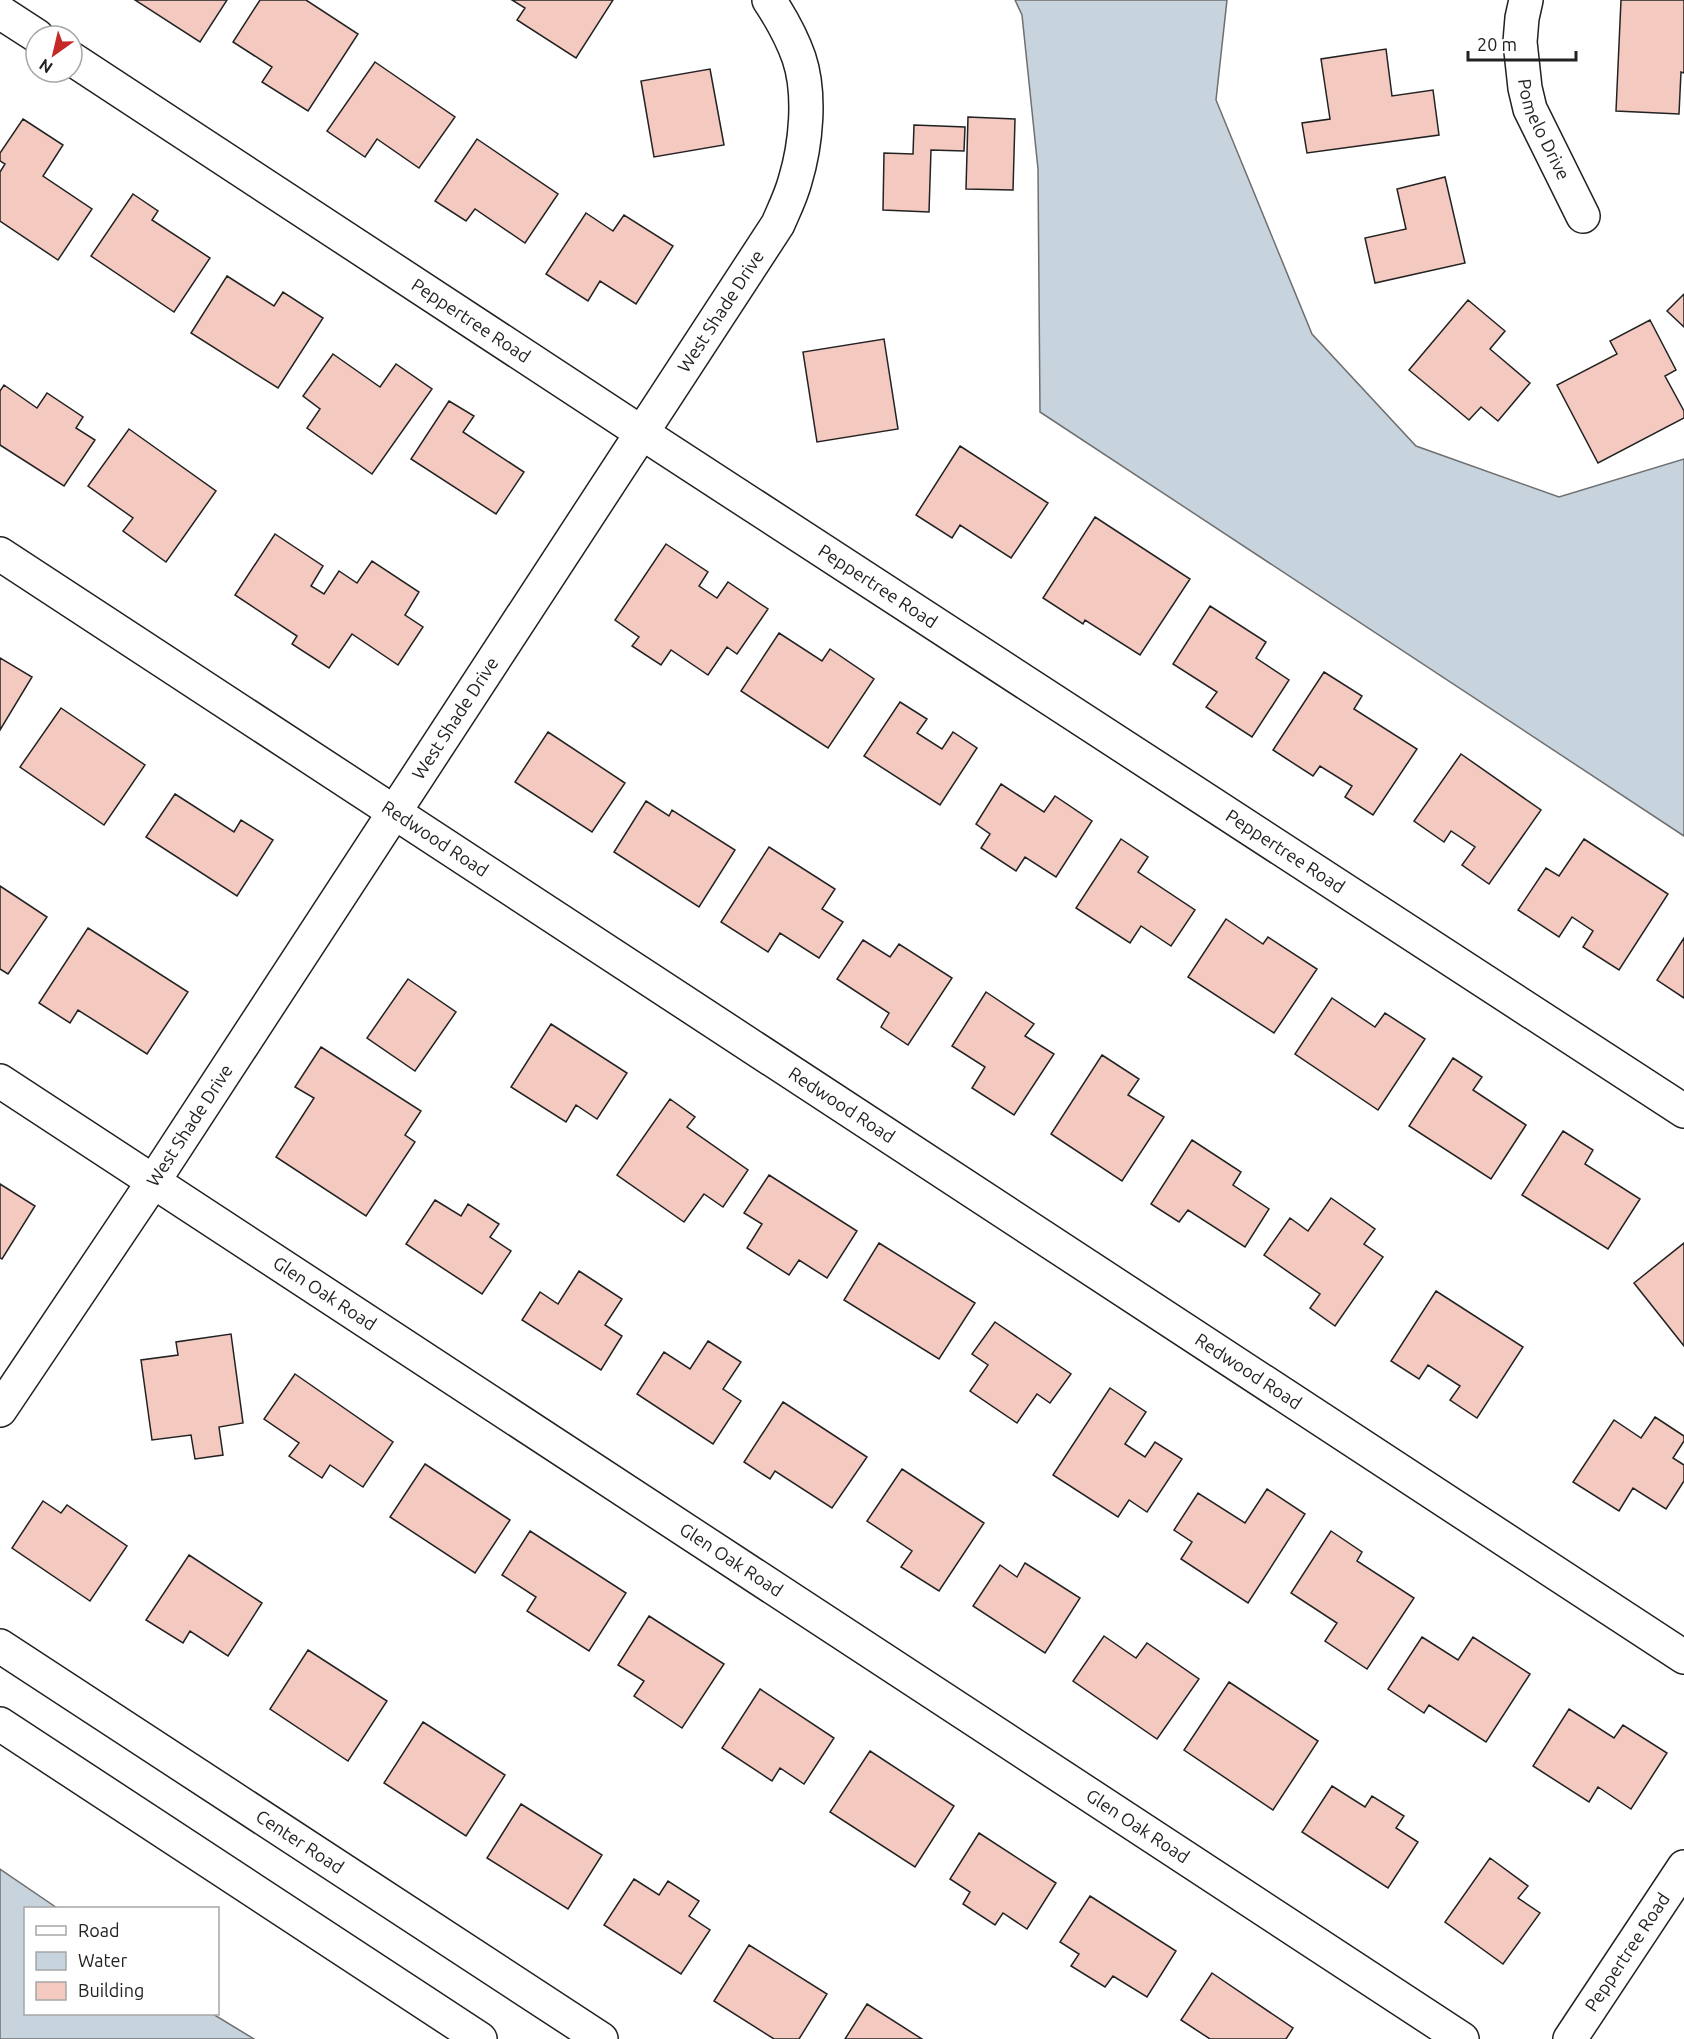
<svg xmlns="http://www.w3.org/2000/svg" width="1684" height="2039" viewBox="0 0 1684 2039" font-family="Ubuntu,sans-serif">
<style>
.water{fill:#c7d3dd;stroke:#6f6f6f;stroke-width:1.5}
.building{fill:#f3c9c0;stroke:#222;stroke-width:1.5}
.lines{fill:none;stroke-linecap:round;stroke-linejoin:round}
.minor-casing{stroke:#222;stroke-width:36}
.tertiary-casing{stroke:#222;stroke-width:36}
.minor{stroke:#fff;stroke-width:33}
.tertiary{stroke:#fff;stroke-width:33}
.labels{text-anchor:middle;stroke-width:4.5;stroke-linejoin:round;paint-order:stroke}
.street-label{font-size:18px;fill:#222;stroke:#fff}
</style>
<rect width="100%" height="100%" fill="#fff"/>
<path class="water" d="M1015 0H1227L1216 100 1312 334 1416 446 1559 497 1684 459V836L1040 412 1038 169 1022 15Z
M0 1869 57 1908H26V2014H213L254 2039H0Z"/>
<path class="building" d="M135 0H227L200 42Z
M260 0H306L358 34 308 111 262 82 272 67 233 42Z
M512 0H613L576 58 517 20 525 8Z
M1621 0H1684V73L1681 72 1679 114 1616 111Z
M1386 49 1392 96 1433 90 1439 135 1307 153 1302 123 1330 119 1321 59Z
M375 62 455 117 419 168 377 139 365 157 327 131Z
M710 69 724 145 654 157 641 81Z
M968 117 1015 119 1013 190 966 189Z
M23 119 63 145 43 176 92 209 58 260 0 221V172L5 164 0 161V153Z
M914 125 965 127 964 151 931 150 929 212 883 210 884 153 913 154Z
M477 139 558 194 525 243 475 209 466 221 435 201Z
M1445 177 1465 263 1375 283 1365 238 1406 229 1397 189Z
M133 194 158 211 152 220 210 258 174 312 91 256Z
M586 213 613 231 624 215 673 246 636 304 600 281 588 301 546 274Z
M227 276 274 306 283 292 323 318 278 388 191 333Z
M1684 294V327L1667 311Z
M1468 300 1505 331 1490 349 1530 383 1498 421 1481 407 1469 420 1409 370Z
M1650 320 1676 370 1665 376 1684 411V418L1598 463 1557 385 1617 354 1610 341Z
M884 339 898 429 817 442 803 352Z
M333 354 380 387 396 364 432 389 372 474 307 428 320 409 303 396Z
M4 385 37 408 47 393 83 417 76 428 95 440 64 486 0 445V391Z
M449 401 474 416 463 432 524 472 496 514 411 459Z
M129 429 216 491 166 562 123 531 133 518 88 486Z
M960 446 1048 503 1011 558 960 525 952 538 916 515Z
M1095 517 1190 579 1140 655 1085 620 1083 624 1043 598Z
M275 534 323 566 311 586 324 594 339 571 357 583 372 561 419 592 405 615 423 627 398 665 352 634 329 668 292 644 297 636 235 595Z
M666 544 708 572 699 586 717 598 728 582 768 609 737 654 727 647 708 675 671 650 661 665 632 646 639 637 615 620Z
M1210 606 1266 642 1256 658 1289 680 1252 737 1206 707 1217 692 1173 664Z
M779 633 822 661 830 649 874 679 828 748 741 691Z
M0 658 32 677 0 730Z
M1324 672 1362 696 1354 709 1417 749 1373 815 1345 797 1352 786 1320 766 1313 776 1273 750Z
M900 702 927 719 917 733 942 749 953 732 977 748 940 805 864 756Z
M61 708 145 765 104 825 20 767Z
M548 732 625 783 592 832 515 782Z
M1461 754 1541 810 1489 884 1462 865 1475 847 1451 831 1444 842 1414 821Z
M1001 784 1044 812 1055 796 1092 821 1056 877 1025 857 1016 871 981 848 990 834 976 824Z
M175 794 234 832 241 820 273 840 237 896 146 837Z
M646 801 669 816 672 810 735 850 699 907 614 852Z
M1121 839 1148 857 1138 872 1195 910 1171 946 1141 926 1130 943 1076 908Z
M1584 839 1668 894 1619 970 1583 947 1593 931 1572 917 1559 937 1518 910 1546 868 1559 876Z
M769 847 835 889 822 909 843 922 819 958 780 933 768 952 721 922Z
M0 886 47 917 8 974 0 969Z
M1226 919 1263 944 1268 937 1317 969 1274 1033 1188 977Z
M88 928 188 992 147 1054 78 1010 70 1023 39 1003Z
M1684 938V998L1657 980Z
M863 940 890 957 899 944 952 978 908 1045 881 1027 889 1013 837 979Z
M408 979 456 1012 415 1071 367 1038Z
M986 992 1034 1024 1025 1036 1054 1054 1014 1115 972 1088 985 1067 952 1046Z
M1332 998 1375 1027 1385 1013 1425 1039 1378 1110 1295 1054Z
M551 1024 627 1073 597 1119 576 1105 566 1122 511 1087Z
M321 1047 421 1111 405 1135 415 1142 366 1216 276 1157 314 1098 295 1087Z
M1102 1055 1139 1079 1128 1095 1164 1117 1122 1181 1051 1134Z
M1453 1058 1482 1077 1473 1090 1526 1125 1491 1179 1409 1126Z
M670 1099 695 1117 687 1127 748 1170 723 1207 704 1194 684 1222 617 1175Z
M1563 1131 1593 1150 1585 1164 1640 1199 1608 1249 1522 1195Z
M1192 1140 1241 1172 1233 1185 1269 1209 1245 1247 1188 1210 1179 1222 1151 1204Z
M769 1175 857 1231 827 1278 799 1260 789 1275 747 1248 762 1224 744 1213Z
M0 1184 35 1206 2 1259 0 1258Z
M1331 1198 1375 1229 1364 1244 1383 1257 1335 1326 1310 1308 1320 1294 1264 1255 1290 1218 1308 1231Z
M435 1200 461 1216 468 1204 499 1224 490 1237 511 1251 482 1294 406 1244Z
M879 1243 975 1303 939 1359 844 1300Z
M1684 1243V1346L1634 1283Z
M579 1271 622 1299 605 1325 622 1336 601 1370 522 1320 540 1292 558 1304Z
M1436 1291 1523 1347 1477 1418 1450 1400 1460 1386 1428 1365 1419 1379 1391 1361Z
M995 1322 1071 1374 1050 1403 1037 1394 1017 1423 970 1391 988 1365 972 1354Z
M231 1334 243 1423 219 1427 223 1455 195 1459 191 1435 152 1440 141 1360 178 1355 176 1342Z
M708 1341 741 1362 723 1389 741 1401 713 1444 637 1394 664 1352 690 1369Z
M295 1374 393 1442 363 1487 330 1465 322 1478 289 1456 299 1443 264 1419Z
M1110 1388 1146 1412 1125 1444 1145 1457 1155 1442 1182 1459 1147 1512 1129 1500 1118 1517 1053 1475Z
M783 1402 867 1457 832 1508 775 1471 770 1479 744 1462Z
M1655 1417 1684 1436V1441L1673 1458 1684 1465V1481L1666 1509 1633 1488 1619 1511 1573 1482 1614 1420 1641 1438Z
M425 1464 510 1520 475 1573 390 1517Z
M902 1469 984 1523 939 1591 901 1567 912 1551 867 1521Z
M1267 1489 1305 1514 1248 1603 1181 1559 1192 1542 1174 1530 1198 1493 1245 1523Z
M43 1501 61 1513 67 1505 127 1546 90 1601 12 1548Z
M530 1531 626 1593 589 1651 527 1611 536 1597 502 1575Z
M1331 1531 1362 1552 1357 1561 1414 1598 1367 1669 1325 1641 1337 1623 1291 1593Z
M189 1555 262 1603 228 1656 190 1631 183 1643 146 1620Z
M1025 1563 1080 1598 1045 1653 973 1606 1000 1565 1017 1577Z
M649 1616 724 1664 682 1728 634 1696 644 1681 618 1665Z
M1104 1636 1136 1658 1147 1643 1199 1679 1157 1739 1073 1681Z
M1422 1637 1458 1660 1473 1637 1530 1674 1486 1742 1429 1705 1424 1713 1388 1689Z
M308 1650 387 1701 348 1761 270 1709Z
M1229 1682 1318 1741 1273 1810 1184 1750Z
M760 1689 834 1738 804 1784 780 1768 772 1781 722 1748Z
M1569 1709 1614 1738 1623 1725 1667 1753 1631 1809 1598 1787 1589 1802 1533 1766Z
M423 1722 505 1775 466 1836 384 1783Z
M870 1751 954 1806 915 1867 830 1812Z
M1332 1786 1365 1807 1372 1796 1404 1816 1396 1828 1418 1842 1388 1888 1302 1832Z
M521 1804 602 1855 568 1909 487 1858Z
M979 1833 1056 1883 1027 1929 1003 1913 995 1925 963 1904 970 1892 950 1879Z
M1490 1858 1528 1886 1518 1898 1540 1913 1503 1964 1445 1922Z
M634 1879 659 1895 668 1881 699 1901 689 1916 710 1930 681 1974 604 1925Z
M1090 1896 1176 1951 1147 1997 1113 1976 1105 1987 1071 1966 1079 1954 1060 1942Z
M749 1945 827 1994 799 2039H774L714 2001Z
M1212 1973 1293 2028 1286 2039H1210L1181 2020Z
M867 2004 922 2039H845Z"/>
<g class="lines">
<g class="minor-casing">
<g id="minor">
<path id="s1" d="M1526 0 1522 18 1520 42 1525 88 1530 109 1583 216"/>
<path d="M0 12 37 36"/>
<path id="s2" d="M72 59 642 433 1684 1111"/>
<path id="s3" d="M0 554 1684 1657"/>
<path id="s4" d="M0 1081 1462 2039"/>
<path id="s5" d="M0 1410 153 1182 778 224C784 210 791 196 795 181 806 145 811 94 799 58 792 38 781 18 769 0"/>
<path id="s6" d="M1570 2039 1684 1867"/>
</g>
</g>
<g class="tertiary-casing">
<g id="tertiary">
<path id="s7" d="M0 1646 601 2039"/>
<path d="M0 1724 480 2039"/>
</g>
</g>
<use href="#minor" class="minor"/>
<use href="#tertiary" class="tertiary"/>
</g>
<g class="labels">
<g class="street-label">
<text dy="6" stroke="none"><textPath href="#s1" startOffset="134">Pomelo Drive</textPath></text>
<text dy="6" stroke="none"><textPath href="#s5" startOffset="1314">West Shade Drive</textPath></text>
<text dy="6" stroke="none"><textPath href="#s2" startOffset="477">Peppertree Road</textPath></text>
<text dy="6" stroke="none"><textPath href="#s2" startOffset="963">Peppertree Road</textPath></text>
<text dy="6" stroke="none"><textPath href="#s5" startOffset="828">West Shade Drive</textPath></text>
<text dy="6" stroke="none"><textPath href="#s3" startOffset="520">Redwood Road</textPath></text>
<text dy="6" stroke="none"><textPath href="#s2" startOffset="1449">Peppertree Road</textPath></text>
<text dy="6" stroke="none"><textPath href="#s3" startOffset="1006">Redwood Road</textPath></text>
<text dy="6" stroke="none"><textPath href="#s5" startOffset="342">West Shade Drive</textPath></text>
<text dy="6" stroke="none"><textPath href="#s4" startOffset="388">Glen Oak Road</textPath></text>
<text dy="6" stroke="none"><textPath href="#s3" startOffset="1492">Redwood Road</textPath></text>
<text dy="6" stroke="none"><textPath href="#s4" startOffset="874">Glen Oak Road</textPath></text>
<text dy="6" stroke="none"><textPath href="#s4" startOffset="1360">Glen Oak Road</textPath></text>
<text dy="6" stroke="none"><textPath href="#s7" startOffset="358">Center Road</textPath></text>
<text dy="6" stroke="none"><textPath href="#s6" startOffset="104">Peppertree Road</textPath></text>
</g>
</g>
<rect x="24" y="1907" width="195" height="108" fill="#ffffff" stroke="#a7a7a7" stroke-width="1.5"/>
<rect x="36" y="1926" width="30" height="9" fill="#ffffff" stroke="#a7a7a7" stroke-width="1.5"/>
<text x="78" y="1937" font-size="18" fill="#222222">Road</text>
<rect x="36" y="1952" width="30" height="18" fill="#c7d3dd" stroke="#a7a7a7" stroke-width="1.5"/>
<text x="78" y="1967" font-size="18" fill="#222222">Water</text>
<rect x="36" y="1982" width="30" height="18" fill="#f3c9c0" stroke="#a7a7a7" stroke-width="1.5"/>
<text x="78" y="1997" font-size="18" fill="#222222">Building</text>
<g transform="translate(54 54) rotate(214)"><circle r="28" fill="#ffffff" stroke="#a7a7a7" stroke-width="1.5"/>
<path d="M0-4.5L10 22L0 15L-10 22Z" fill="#c62828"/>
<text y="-9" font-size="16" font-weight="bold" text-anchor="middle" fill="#222222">N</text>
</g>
<path d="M1468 51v9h108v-9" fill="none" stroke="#222222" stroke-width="3"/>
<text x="1477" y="51" font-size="18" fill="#222222" stroke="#ffffff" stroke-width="4.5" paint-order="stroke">20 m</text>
</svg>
